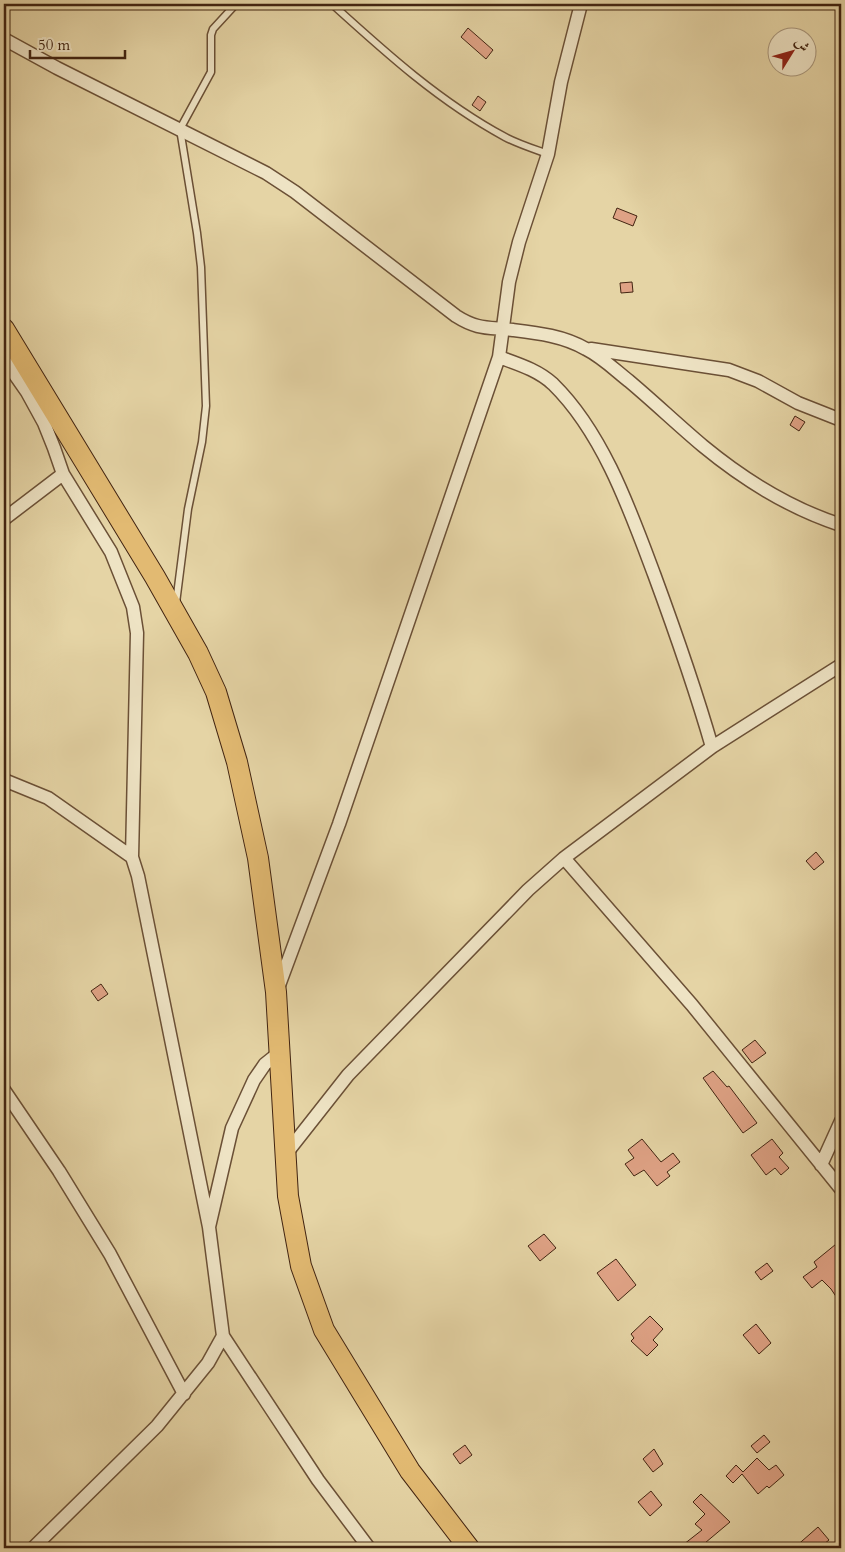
<svg xmlns="http://www.w3.org/2000/svg" width="845" height="1552" viewBox="0 0 845 1552" font-family="Cardo,Amiri,serif">
<style>
.building{fill:#dfa285;stroke:#422411}
.lines{fill:none;stroke-linecap:round;stroke-linejoin:round}
.lane-casing{stroke:#6b5036;stroke-width:9}
.street-casing{stroke:#6b5036;stroke-width:15}
.primary-casing{stroke:#422411;stroke-width:22}
.lane{stroke:#eee3c4;stroke-width:6}
.street{stroke:#eee3c4;stroke-width:12}
.primary{stroke:#e2ba72;stroke-width:20}
</style>
<rect width="100%" height="100%" fill="#e5d4a5"/>
<filter id="stains"><feTurbulence type="fractalNoise" baseFrequency=".004" numOctaves="4"/><feColorMatrix values="0 0 0 0 .2 0 0 0 0 .09 0 0 0 0 .02 0 0 0 .5 -.17"/></filter>
<radialGradient id="worn" r=".72"><stop offset=".6" stop-color="#630" stop-opacity="0"/><stop offset="1" stop-color="#630" stop-opacity=".3"/></radialGradient>
<path class="building" d="M468 28 493 50 486 59 461 37Z
M478 96 486 102 480 111 472 105Z
M617 208 637 216 633 226 613 218Z
M632 282 633 292 621 293 620 283Z
M795 416 805 422 799 431 790 425Z
M816 852 824 862 814 870 806 861Z
M101 984 108 994 98 1001 91 991Z
M755 1040 766 1053 752 1063 742 1050Z
M713 1071 727 1087 729 1086 757 1123 743 1133 703 1078Z
M642 1139 661 1162 673 1153 680 1162 667 1172 670 1176 657 1186 644 1170 634 1176 625 1164 634 1158 628 1150Z
M772 1139 783 1153 779 1157 789 1168 781 1175 775 1168 766 1175 751 1155Z
M544 1234 556 1248 540 1261 528 1246Z
M841 1240V1255L836 1259 841 1266V1274L837 1278 841 1284V1304L831 1289 822 1280 812 1288 803 1277 817 1267 814 1262Z
M616 1259 636 1285 618 1301 597 1273Z
M767 1263 773 1271 761 1280 755 1272Z
M650 1316 663 1329 653 1340 658 1345 647 1356 631 1341 634 1338 631 1334Z
M756 1324 771 1343 759 1354 743 1335Z
M764 1435 770 1442 757 1453 751 1446Z
M465 1445 472 1455 460 1464 453 1454Z
M654 1449 663 1464 653 1472 643 1459Z
M757 1458 769 1470 776 1465 784 1475 769 1488 767 1486 758 1494 742 1474 733 1483 726 1476 736 1465 743 1472Z
M651 1491 662 1505 650 1516 638 1502Z
M701 1494 730 1522 699 1548H679L702 1530 695 1524 705 1514 693 1502Z
M818 1527 829 1540 819 1548H794Z"/>
<g class="lines">
<g class="lane-casing">
<path id="lane" d="M332 4C386 53 440 102 505 137 518 144 534 149 548 154
M176 603 188 509 202 442 206 406 201 267 197 233 180 129 211 72V35L213 29 236 4"/>
</g>
<g class="street-casing">
<path id="street" d="M4 39 57 68 266 173 295 192 456 316C478 330 488 327 513 330 538 333 564 336 586 349 602 357 615 370 629 381 654 402 678 425 703 446 743 479 792 509 841 525
M591 349 729 370 758 381 798 403 841 420
M499 357C518 364 538 370 553 384 603 433 630 510 654 574 675 631 695 688 712 747
M4 359 27 392 44 423 54 448 63 474 111 552 133 607 137 633 132 857 138 876 209 1227
M4 519 63 474
M4 780 48 798 132 857
M564 858 692 1005 841 1189
M278 988 339 824 499 357 509 282 519 242 548 154 561 82 581 4
M4 1090 59 1171 110 1254 184 1394
M285 1155 348 1075 528 890 564 858 712 747 841 665
M821 1165 841 1121
M223 1336 318 1480 369 1548
M33 1548 157 1426 208 1363 223 1336 209 1227 232 1128 254 1080 265 1064 280 1052"/>
</g>
<g class="primary-casing">
<path id="primary" d="M4 329 155 577 198 653 216 692 237 762 258 858 276 992 288 1196 301 1266 324 1330 410 1471 469 1548"/>
</g>
<use href="#lane" class="lane"/>
<use href="#street" class="street"/>
<use href="#primary" class="primary"/>
</g>
<rect width="845" height="1552" fill="none" stroke="#e5d4a5" stroke-width="20"/>
<rect x="5" y="5" width="835" height="1542" fill="none" stroke="#422411" stroke-width="2.5"/>
<rect x="10" y="10" width="825" height="1532" fill="none" stroke="#422411"/>
<g transform="translate(792 52) rotate(53)"><circle r="24" fill="#eee3c4" stroke="#a9977c"/>
<path d="M0-4L9 19L0 12L-9 19Z" fill="#8f2418"/>
<text y="-8" font-size="14" font-weight="bold" text-anchor="middle" fill="#422411">ش</text>
</g>
<path d="M30 50v8h95v-8" fill="none" stroke="#422411" stroke-width="2.5"/>
<text x="38" y="50" font-size="15" fill="#422411" stroke="#eee3c4" stroke-width="4" paint-order="stroke">50 m</text>
<rect width="100%" height="100%" filter="url(#stains)"/>
<rect width="100%" height="100%" fill="url(#worn)"/>
</svg>
